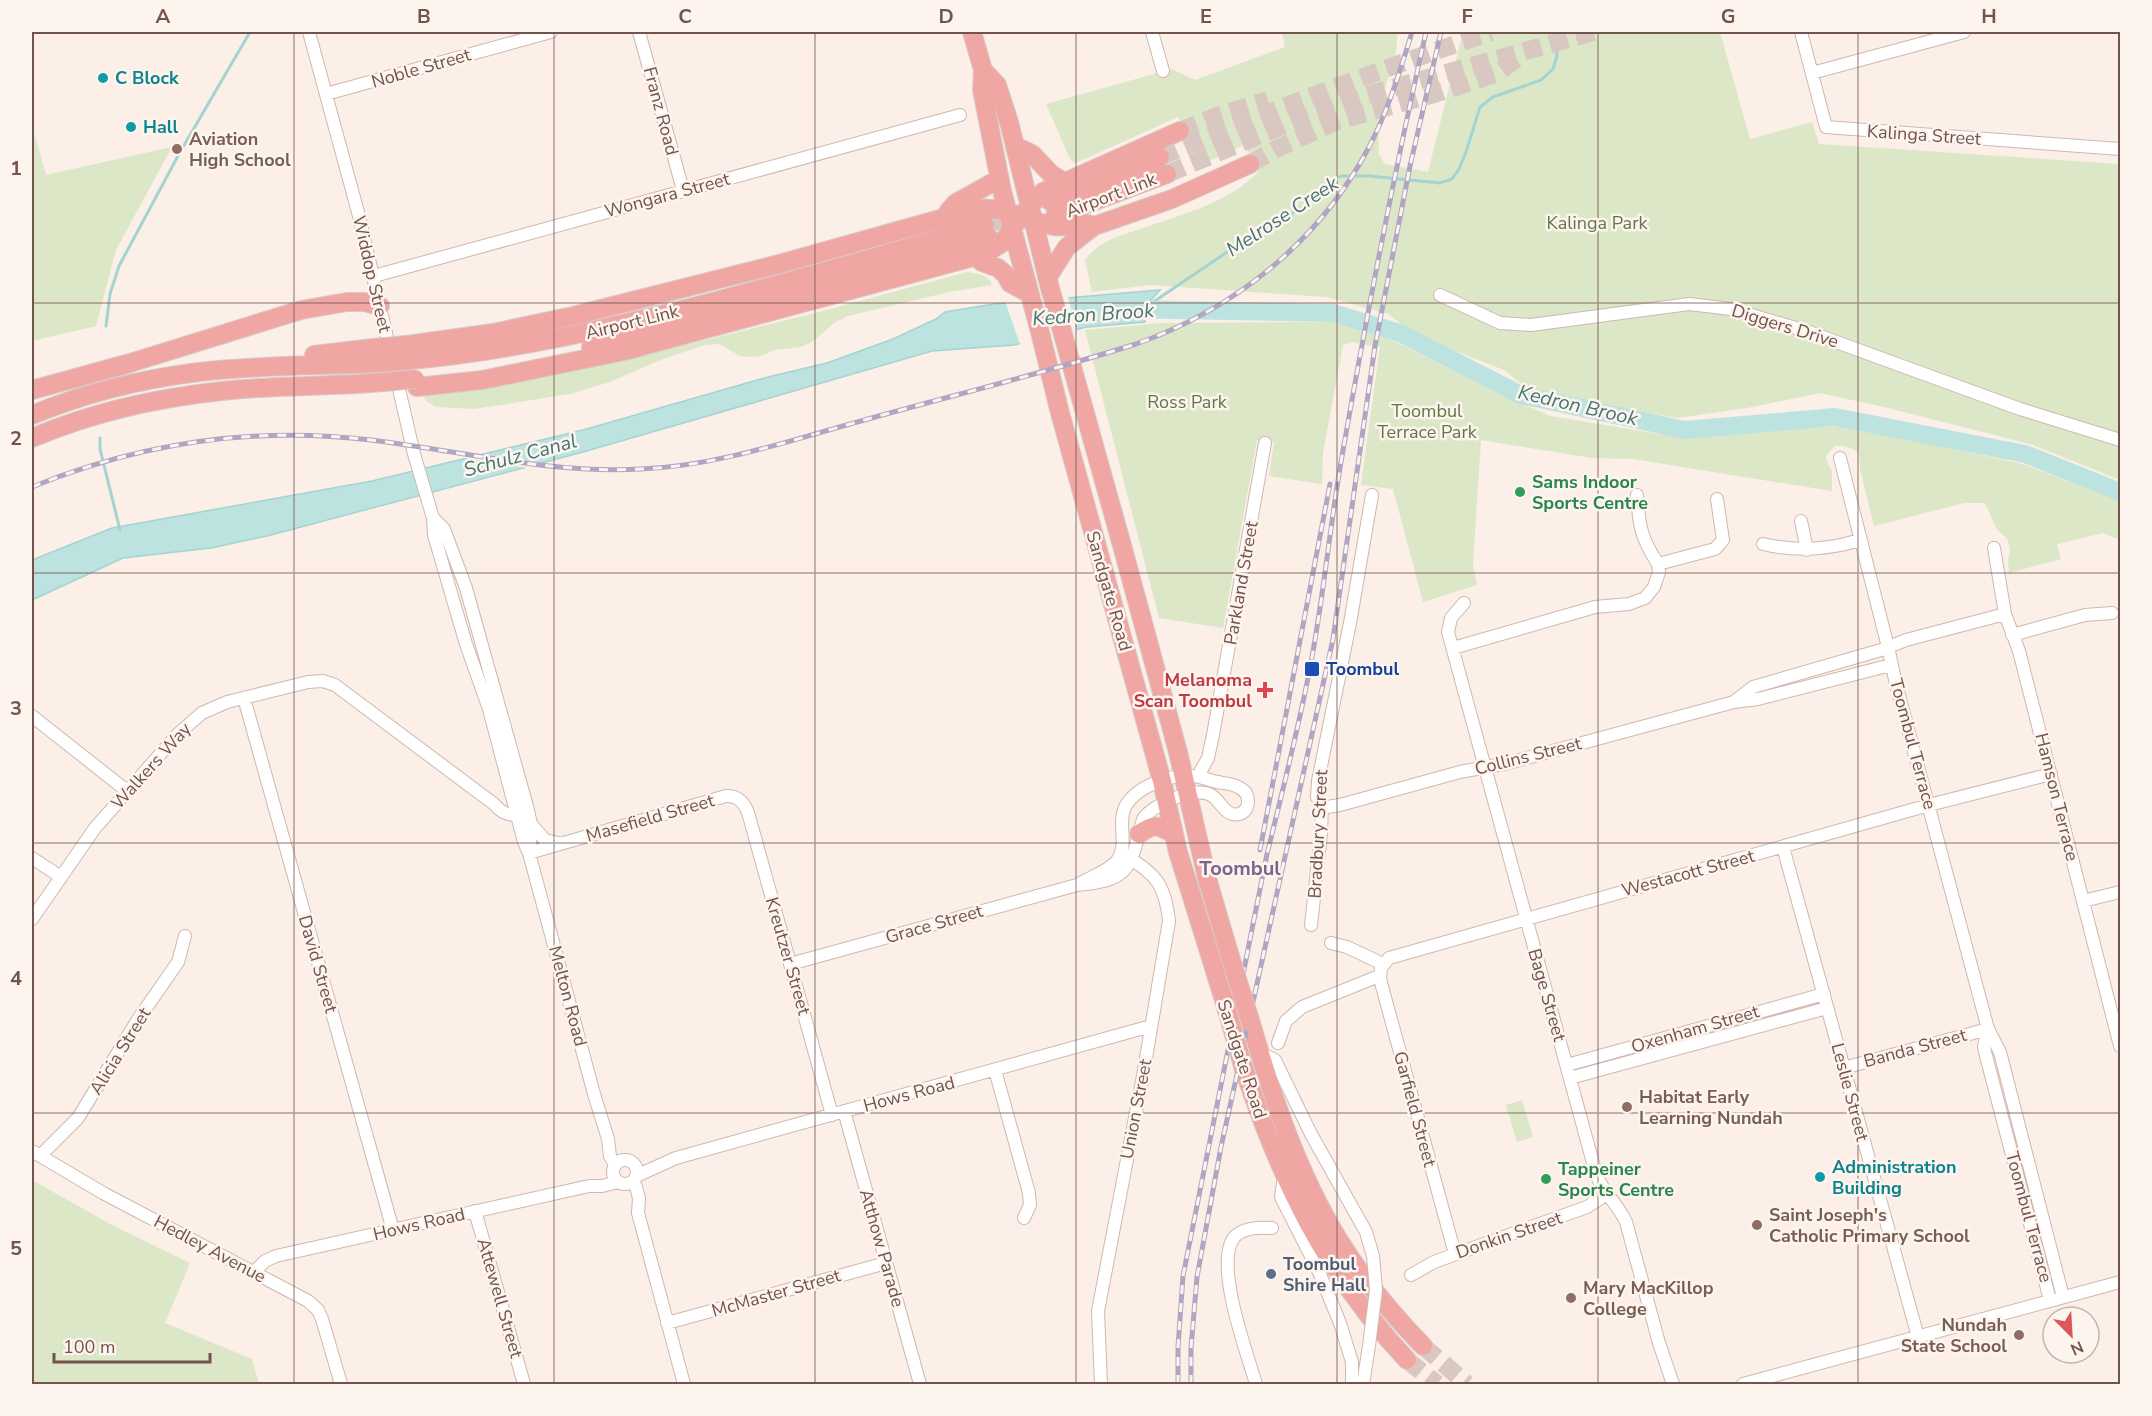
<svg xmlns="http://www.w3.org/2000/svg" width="2152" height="1416" viewBox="0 0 2152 1416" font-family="'Nunito Sans',sans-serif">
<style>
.green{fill:#dbe7c7}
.water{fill:#bde3e0;stroke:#a4d4d1;stroke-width:1.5}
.pier{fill:#fbefe7}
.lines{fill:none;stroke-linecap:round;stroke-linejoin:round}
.stream{stroke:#a4d4d1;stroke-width:3}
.river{stroke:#bde3e0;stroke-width:18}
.highway-tunnel{stroke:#d9c8c1;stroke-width:18;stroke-dasharray:18 9;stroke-linecap:butt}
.minor-casing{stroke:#ceb8b1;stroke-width:14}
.highway-casing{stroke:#d5cbca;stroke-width:20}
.minor{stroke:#fff;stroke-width:12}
.highway{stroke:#f0a7a4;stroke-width:18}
.rail-casing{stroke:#b0a6c4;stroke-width:5}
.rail{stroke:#fef4ee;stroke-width:3;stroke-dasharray:9;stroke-linecap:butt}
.minor-bridge-casing{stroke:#ceb8b1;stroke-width:14;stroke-linecap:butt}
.highway-bridge-casing{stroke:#d5cbca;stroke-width:20;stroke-linecap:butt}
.minor-bridge{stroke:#fff;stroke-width:12}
.highway-bridge{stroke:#f0a7a4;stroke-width:18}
.grid{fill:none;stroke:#72534e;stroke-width:1.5;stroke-opacity:0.55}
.culture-dot{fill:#0f9aa8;stroke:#fef4ee;stroke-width:2}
.education-dot{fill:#8d6e63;stroke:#fef4ee;stroke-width:2}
.leisure-dot{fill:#2e9e5b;stroke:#fef4ee;stroke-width:2}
.transit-dot{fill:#1a4fb4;stroke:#fef4ee;stroke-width:2}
.health-dot{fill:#e0444e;stroke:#fef4ee;stroke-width:2}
.service-dot{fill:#5c6f8a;stroke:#fef4ee;stroke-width:2}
.labels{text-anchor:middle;stroke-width:5;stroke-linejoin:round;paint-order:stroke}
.street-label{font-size:18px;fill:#72534e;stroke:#fef4ee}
.culture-label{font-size:18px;font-weight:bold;fill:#0d838f;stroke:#fef4ee;text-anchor:start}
.education-label{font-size:18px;font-weight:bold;fill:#785e54;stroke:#fef4ee;text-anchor:start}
.park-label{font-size:18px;fill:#5f7847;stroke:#fef4ee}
.leisure-label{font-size:18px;font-weight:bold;fill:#27864d;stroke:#fef4ee;text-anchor:start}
.transit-label{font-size:18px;font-weight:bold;fill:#164399;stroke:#fef4ee;text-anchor:start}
.health-label{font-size:18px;font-weight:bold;fill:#be3a42;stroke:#fef4ee;text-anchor:end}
.service-label{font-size:18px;font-weight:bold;fill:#4e5e75;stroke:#fef4ee;text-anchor:start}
.water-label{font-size:20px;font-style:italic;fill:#427674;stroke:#fef4ee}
.neighbourhood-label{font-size:20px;font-weight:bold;fill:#78668e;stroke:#fef4ee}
.neatline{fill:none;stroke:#72534e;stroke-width:2}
.grid-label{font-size:20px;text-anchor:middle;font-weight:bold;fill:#72534e}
</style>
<rect width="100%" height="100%" fill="#fbefe7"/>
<path class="green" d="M1282 32H1398L1396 53 1378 110 1379 155 1385 164 1428 172 1463 32H1720L1750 139 1812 122 1819 144 2120 164V480L2030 444 1884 407 1820 393 1753 407 1677 418 1532 392 1504 370 1417 336 1388 314 1327 297 1150 285 1092 292 1085 260C1102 238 1124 235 1149 226 1187 213 1231 201 1259 171L1244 145 1205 163 1178 117 1076 163 1071 161 1046 104 1172 69 1195 80 1285 47Z
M32 125 46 175 172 147 116 250 96 326 32 341Z
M967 272C978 274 988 274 992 285L949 292 848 316 834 323 812 342 801 347 775 350 760 356 746 357 740 356 719 344 705 345 660 360 610 382 570 394 474 409 436 407 426 401 422 393 568 371 649 354 819 312Z
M1334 322 1386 337 1497 392 1550 416 1684 438 1794 427H1839L1917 441 2023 464 2120 501V540L2103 533 2057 544 2061 559 2009 573 2008 561 2010 549 2007 538 1997 530 1985 503H1964L1874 526 1860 469 1859 453C1851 446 1845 446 1835 446L1826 456 1828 464 1832 471V491L1633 459 1592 458 1481 440 1473 564 1477 585 1423 602 1393 489 1361 485 1380 347 1353 342 1343 345 1323 453 1322 484 1269 476 1274 442 1257 440 1223 628 1159 618 1085 330 1163 323Z
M1522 1100 1533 1137 1517 1142 1506 1105Z
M32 1180 112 1225 190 1263 165 1323 252 1359 259 1384H32Z"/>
<path class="water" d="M1160 290 1143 309 1145 322 1087 327 1014 345 932 351 583 452 267 536 211 548 123 558 32 600V560L112 528 372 481 583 430 768 377 827 363 893 339 936 319 945 312 994 304Z"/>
<path class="pier" d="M1068 296 1077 332 1021 347 1005 301Z
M475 453 546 464H550L533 469 457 457Z"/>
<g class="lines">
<path class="stream" d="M1143 309 1236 246 1303 207 1327 183 1341 176H1369L1440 183 1452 179 1459 169 1466 152 1480 107 1493 97 1541 80 1553 69 1557 56 1555 32
M106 326 110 294 119 266 179 154 250 32
M100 438V449L120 530"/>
<path class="river" d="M1120 309 1333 313 1400 333 1521 395 1685 430 1835 417 2025 454 2120 492"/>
<path class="highway-tunnel" d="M1180 131 1217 116 1268 100
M1160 157C1269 111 1379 70 1491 32
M1250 164 1278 148 1337 121 1434 94 1495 74 1519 57
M1167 174 1303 117 1367 95 1594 32
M985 225 1023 212
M1423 1346 1467 1384
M1407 1360 1437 1384"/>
<g class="minor-casing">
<path id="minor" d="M309 32 359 216 414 454 433 518 434 535 466 644 489 709 524 842 529 853 594 1094 608 1139 610 1156 615 1165
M639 32 683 190
M1152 32 1163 71
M1801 32 1826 127 2120 149
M1812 73 1964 32
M326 94 551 32
M374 276 960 115
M1440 295 1500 323 1531 325 1689 304 1731 309 1809 332 2020 409 2120 440
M1840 458 1888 647 1896 684 1988 1029 2000 1052 2063 1297
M1637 495C1639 526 1641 538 1658 564L1715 549 1723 540 1717 499
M433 518 444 529 466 588 528 810 531 824 530 847
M1801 521 1807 550
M1763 544C1797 552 1827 550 1860 540
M1994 548 2005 614 2019 651 2120 1046
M1464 603 1451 618 1448 632 1596 1174C1603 1193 1618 1204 1626 1222L1659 1343 1673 1384
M2012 635 2085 615 2112 613
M1453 648 1595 607 1629 604 1645 598 1654 587 1659 572 1658 564
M244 698 393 1230
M1735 701 1753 687 1881 650 1906 640 2005 614
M32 716 127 791
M1198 776 1208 758 1213 735 1265 443
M1322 805 1327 807 1340 805 1460 772 1508 763 1734 702 1758 699 1891 665
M531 824 545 840 559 843
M1783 847 1918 1337
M529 853 726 796C739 795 746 805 749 816L832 1115
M32 858 61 877
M2083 901 2120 892
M32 919 95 828 178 734 202 713 227 702 308 682 323 681 335 685 494 804C504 816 514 818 528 810
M1311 925 1321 834 1322 805 1317 797 1318 781 1350 623 1372 495
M1331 943 1347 947 1383 964
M790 964 1077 885C1132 881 1130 866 1143 819 1153 804 1194 786 1211 795 1220 800 1222 811 1232 814 1246 817 1251 804 1246 793 1238 784 1228 784 1217 782 1211 781 1205 778 1199 777 1175 772 1137 785 1125 807 1117 824 1129 844 1117 861 1107 872 1090 877 1077 885
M1988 1029 1984 1046 1985 1052 2050 1300
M1278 1043 1286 1021 1302 1007 1379 976
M1260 1053 1275 1060 1311 1134 1366 1232 1373 1256
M1567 1065 1824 994
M1844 1069 1851 1066 1988 1029
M995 1070 1029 1193 1030 1205 1024 1218
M1570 1078 1827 1008
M844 1111 920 1384
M32 1151 103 1193 308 1301 318 1310 322 1319 341 1384
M40 1156 78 1118 137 1021 178 962 185 936
M613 1172a12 12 0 1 1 24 0a12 12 0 1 1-24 0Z
M636 1176 676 1158 1151 1026
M1284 1176 1281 1197 1319 1272 1340 1323 1352 1362V1384
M633 1181 636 1187 639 1198 638 1213 684 1384
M475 1211 524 1384
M1455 1254 1380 979 1381 968 1389 958 1929 805 2051 774
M254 1272 265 1261 276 1256 589 1186H602L618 1182
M1411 1275 1434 1262 1587 1207 1607 1194
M667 1323 886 1263
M1101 1384 1098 1311 1143 1076 1169 921C1165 885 1156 873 1125 856
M1256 1384C1247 1353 1215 1267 1233 1239 1241 1227 1259 1227 1272 1228
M1363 1384 1369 1346
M1743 1384 2120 1282"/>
</g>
<g class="highway-casing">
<path id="highway" d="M972 32 983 70 982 90 1002 191 1039 328 1060 413 1162 781 1178 852 1224 1000
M983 70 997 85 1009 122 1050 288 1123 549 1178 752 1207 878 1232 963
M1015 146 1032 154 1051 174 1064 182
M1051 202 1160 157
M948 212 956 203 999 179
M1055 216 1167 174
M976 257 982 262 998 268 1006 275 1010 283 1030 294
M1047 278 1067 247 1094 226 1172 199 1250 164
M407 345 493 333 573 316 783 263 976 209C1003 205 1026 221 1053 226 1069 229 1078 219 1094 226
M591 347 806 290 989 238
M314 355 373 348
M411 360C509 351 605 329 701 305 796 280 891 253 985 225
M417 387 482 380 624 351 984 254 1002 243 1020 217 1043 192 1180 131
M32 390 130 363 301 310 347 302H365L380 306
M32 415C85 393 142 379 199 372 258 365 318 366 377 363
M32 438C93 412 156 398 222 391 275 385 329 387 383 382
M1139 834C1155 823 1157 825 1174 834
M1251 1023C1272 1097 1298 1173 1338 1239 1362 1278 1391 1313 1423 1346
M1243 1066C1280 1178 1325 1273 1407 1360"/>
</g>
<use href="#minor" class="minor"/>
<use href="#highway" class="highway"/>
<g class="rail-casing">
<path id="rail" d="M32 487C140 443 254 426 371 440 461 451 550 474 641 469 719 466 794 439 868 419 958 394 1048 372 1136 344 1235 309 1320 241 1369 147 1388 111 1400 71 1412 32
M1260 850 1330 484
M1178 1384V1347L1183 1276 1267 854C1282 794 1297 734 1309 673 1323 603 1329 532 1341 462 1366 318 1394 174 1426 32
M1191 1384V1348L1197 1277 1221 1147 1333 639 1375 346 1410 166 1441 32"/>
</g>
<use href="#rail" class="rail"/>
<g class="minor-bridge-casing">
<path id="minor-bridge" d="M1369 1346 1376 1290 1373 1256"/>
</g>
<g class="highway-bridge-casing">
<path id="highway-bridge" d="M373 348 407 345
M377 363 411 360
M383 382 415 379
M1232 963 1251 1023
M1224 1000 1243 1066"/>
</g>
<use href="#minor-bridge" class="minor-bridge"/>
<use href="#highway-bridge" class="highway-bridge"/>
</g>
<path class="grid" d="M294 32V1384M554 32V1384M815 32V1384M1076 32V1384M1337 32V1384M1598 32V1384M1858 32V1384M32 303H2120M32 573H2120M32 843H2120M32 1113H2120"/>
<g class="culture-dot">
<circle cx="103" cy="78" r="6"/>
<circle cx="131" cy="127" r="6"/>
<circle cx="1820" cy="1177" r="6"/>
</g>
<g class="education-dot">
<circle cx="177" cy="149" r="6"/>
<circle cx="1627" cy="1107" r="6"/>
<circle cx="1757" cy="1225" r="6"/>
<circle cx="1571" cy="1298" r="6"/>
<circle cx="2019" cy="1335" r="6"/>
</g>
<g class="leisure-dot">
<circle cx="1520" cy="492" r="6"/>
<circle cx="1546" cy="1179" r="6"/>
</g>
<rect class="transit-dot" x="1304" y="661" width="16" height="16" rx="3"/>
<path class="health-dot" d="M1262 681h6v6h6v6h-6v6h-6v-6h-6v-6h6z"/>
<circle class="service-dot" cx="1271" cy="1274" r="6"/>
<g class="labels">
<g class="street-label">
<text transform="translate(421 68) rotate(-16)" y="6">Noble Street</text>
<text transform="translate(661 111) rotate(75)" y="6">Franz Road</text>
<text transform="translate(1924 135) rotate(4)" y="6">Kalinga Street</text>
<text transform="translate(667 195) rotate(-15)" y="6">Wongara Street</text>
<text transform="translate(1111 195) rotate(-21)" y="6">Airport Link</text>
<text transform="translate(372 274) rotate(77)" y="6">Widdop Street</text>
<text transform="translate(632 322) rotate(-14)" y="6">Airport Link</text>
<text transform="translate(1785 326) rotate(17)" y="6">Diggers Drive</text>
<text transform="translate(1241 583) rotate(-80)" y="6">Parkland Street</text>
<text transform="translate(1109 591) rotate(74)" y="6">Sandgate Road</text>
<text transform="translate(1913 744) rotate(75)" y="6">Toombul Terrace</text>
<text transform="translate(1528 756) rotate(-14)" y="6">Collins Street</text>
<text transform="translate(151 766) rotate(-48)" y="6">Walkers Way</text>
<text transform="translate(2057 797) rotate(76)" y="6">Hamson Terrace</text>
<text transform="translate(650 818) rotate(-16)" y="6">Masefield Street</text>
<text transform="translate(1318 834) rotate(-87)" y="6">Bradbury Street</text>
<text transform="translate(1688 873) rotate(-15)" y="6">Westacott Street</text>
<text transform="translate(934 924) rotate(-16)" y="6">Grace Street</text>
<text transform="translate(788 956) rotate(74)" y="6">Kreutzer Street</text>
<text transform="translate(318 964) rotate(74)" y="6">David Street</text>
<text transform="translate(1547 995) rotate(74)" y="6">Bage Street</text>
<text transform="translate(568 996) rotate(75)" y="6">Melton Road</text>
<text transform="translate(1695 1029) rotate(-16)" y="6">Oxenham Street</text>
<text transform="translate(1915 1048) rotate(-15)" y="6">Banda Street</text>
<text transform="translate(120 1051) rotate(-58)" y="6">Alicia Street</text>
<text transform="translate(1242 1059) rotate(72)" y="6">Sandgate Road</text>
<text transform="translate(1850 1092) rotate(75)" y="6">Leslie Street</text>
<text transform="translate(909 1094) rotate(-15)" y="6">Hows Road</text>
<text transform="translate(1136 1109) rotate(-79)" y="6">Union Street</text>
<text transform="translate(1415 1109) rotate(75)" y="6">Garfield Street</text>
<text transform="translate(2029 1217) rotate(75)" y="6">Toombul Terrace</text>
<text transform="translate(419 1224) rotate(-13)" y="6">Hows Road</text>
<text transform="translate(1509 1235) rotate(-19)" y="6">Donkin Street</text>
<text transform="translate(882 1248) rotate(74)" y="6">Atthow Parade</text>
<text transform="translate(210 1249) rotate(28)" y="6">Hedley Avenue</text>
<text transform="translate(776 1293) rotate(-16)" y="6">McMaster Street</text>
<text transform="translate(500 1298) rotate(74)" y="6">Attewell Street</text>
</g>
<g class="culture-label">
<text x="115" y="84">C Block</text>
<text x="143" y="133">Hall</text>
<text x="1832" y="1173">Administration<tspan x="1832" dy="21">Building</tspan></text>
</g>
<g class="education-label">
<text x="189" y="145">Aviation<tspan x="189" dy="21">High School</tspan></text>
<text x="1639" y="1103">Habitat Early<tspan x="1639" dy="21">Learning Nundah</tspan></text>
<text x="1769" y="1221">Saint Joseph's<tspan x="1769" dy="21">Catholic Primary School</tspan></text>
<text x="1583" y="1294">Mary MacKillop<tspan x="1583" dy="21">College</tspan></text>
<text x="2007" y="1331" text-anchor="end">Nundah<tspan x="2007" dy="21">State School</tspan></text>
</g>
<g class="park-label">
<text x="1597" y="229">Kalinga Park</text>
<text x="1187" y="408">Ross Park</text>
<text x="1427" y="417">Toombul<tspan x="1427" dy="21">Terrace Park</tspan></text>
</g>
<g class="leisure-label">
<text x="1532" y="488">Sams Indoor<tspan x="1532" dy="21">Sports Centre</tspan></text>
<text x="1558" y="1175">Tappeiner<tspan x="1558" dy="21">Sports Centre</tspan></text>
</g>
<g class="transit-label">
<text x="1326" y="675">Toombul</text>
</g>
<g class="health-label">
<text x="1252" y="686">Melanoma<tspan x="1252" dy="21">Scan Toombul</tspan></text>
</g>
<g class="service-label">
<text x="1283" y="1270">Toombul<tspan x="1283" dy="21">Shire Hall</tspan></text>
</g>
<g class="water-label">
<text transform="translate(1282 216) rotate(-33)" y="7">Melrose Creek</text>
<text transform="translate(1093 314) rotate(-4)" y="7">Kedron Brook</text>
<text transform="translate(1578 405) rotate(13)" y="7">Kedron Brook</text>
<text transform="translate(520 455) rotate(-15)" y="7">Schulz Canal</text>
</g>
<g class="neighbourhood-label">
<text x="1240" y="875">Toombul</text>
</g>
</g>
<rect width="2152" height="1416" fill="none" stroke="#fef4ee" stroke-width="66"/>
<g transform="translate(2071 1335) rotate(156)"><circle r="28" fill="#fef4ee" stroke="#c6b4ae" stroke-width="1.5"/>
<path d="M0-4.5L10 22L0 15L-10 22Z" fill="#da5857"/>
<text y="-9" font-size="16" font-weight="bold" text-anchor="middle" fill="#72534e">N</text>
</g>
<path d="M54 1353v9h156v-9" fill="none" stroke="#72534e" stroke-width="3"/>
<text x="63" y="1353" font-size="18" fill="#72534e" stroke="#fef4ee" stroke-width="4.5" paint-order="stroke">100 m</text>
<rect x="33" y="33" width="2086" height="1350" class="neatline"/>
<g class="grid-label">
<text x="163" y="23">A</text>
<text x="424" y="23">B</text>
<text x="685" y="23">C</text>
<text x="946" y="23">D</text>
<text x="1206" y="23">E</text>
<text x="1467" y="23">F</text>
<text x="1728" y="23">G</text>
<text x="1989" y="23">H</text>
<text x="16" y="175">1</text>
<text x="16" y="445">2</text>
<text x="16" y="715">3</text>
<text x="16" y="985">4</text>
<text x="16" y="1255">5</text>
</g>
</svg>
